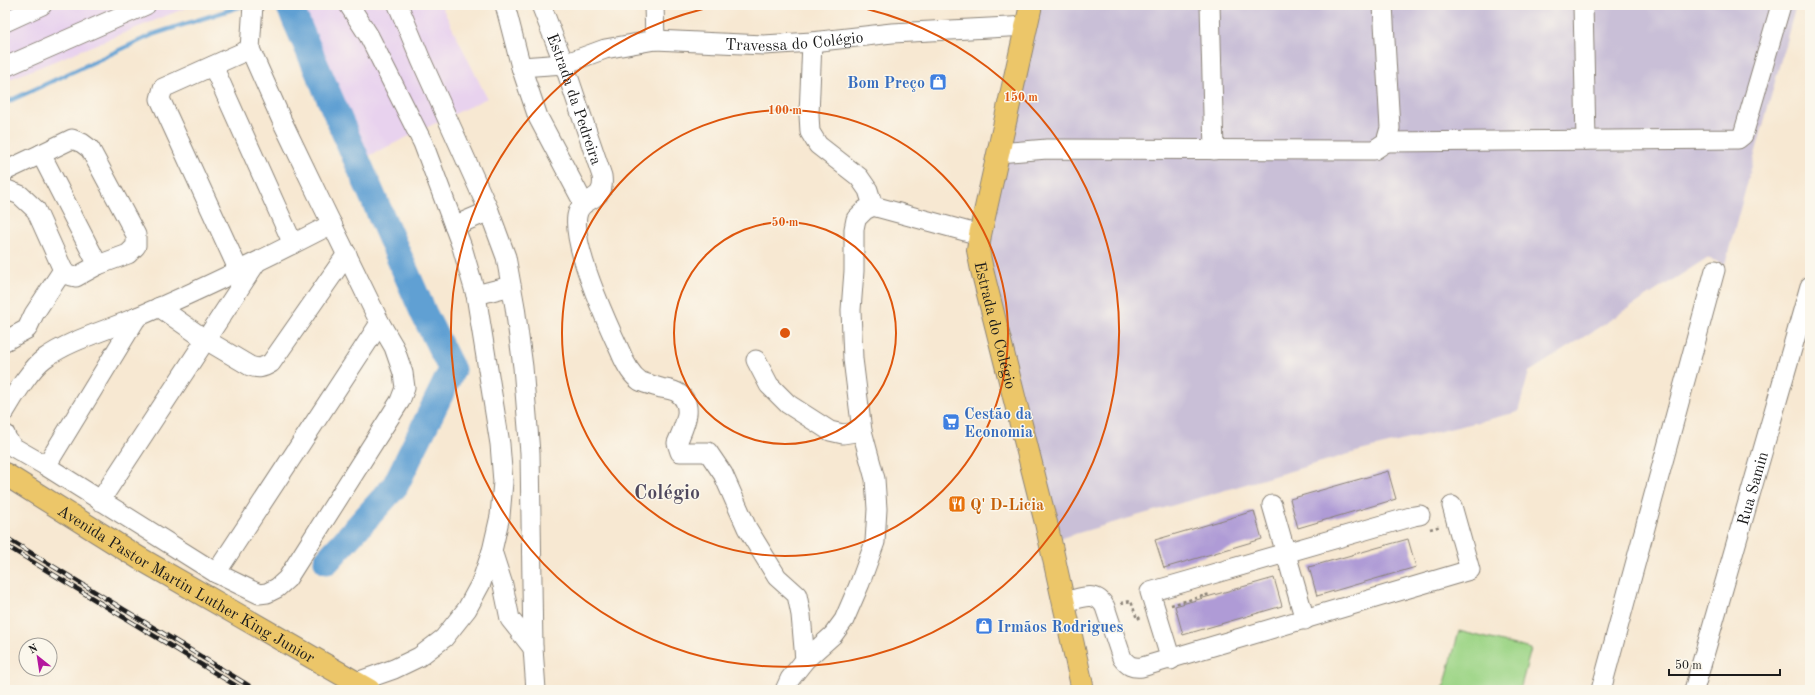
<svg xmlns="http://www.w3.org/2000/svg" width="1815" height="695" viewBox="0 0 1815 695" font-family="'Old Standard TT',serif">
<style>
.built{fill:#e8d2ee}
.industrial{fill:#c9bfd7}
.green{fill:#9ed587;stroke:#5d7852}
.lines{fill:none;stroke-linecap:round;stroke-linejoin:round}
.stream{stroke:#61a0d3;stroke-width:4.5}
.river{stroke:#61a0d3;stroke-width:27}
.building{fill:#af9bd6}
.minor-casing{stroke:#8a8277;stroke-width:21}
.major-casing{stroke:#8a8277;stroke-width:24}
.path{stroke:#8a8277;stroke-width:2.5;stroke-dasharray:3 3;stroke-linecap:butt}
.minor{stroke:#fff;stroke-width:19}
.major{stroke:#ecc669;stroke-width:22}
.rail-casing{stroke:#1c1c1c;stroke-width:4.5}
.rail{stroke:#fbf7ec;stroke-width:3;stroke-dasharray:9;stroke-linecap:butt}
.ring{fill:none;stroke:#de560d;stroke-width:2}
.labels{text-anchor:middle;stroke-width:3;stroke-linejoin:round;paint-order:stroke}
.street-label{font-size:16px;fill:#1c1c1c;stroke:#fbf7ec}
.shop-label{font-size:16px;font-weight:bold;fill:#366cbe;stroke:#fbf7ec;text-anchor:start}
.food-label{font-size:16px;font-weight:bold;fill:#c56008;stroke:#fbf7ec;text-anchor:start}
.district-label{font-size:20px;font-weight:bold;fill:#4f485d;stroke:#fbf7ec}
.centre{fill:#de560d;stroke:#fbf7ec;stroke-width:2}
.ring-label{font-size:12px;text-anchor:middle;font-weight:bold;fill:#de560d;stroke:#fbf7ec;stroke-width:3;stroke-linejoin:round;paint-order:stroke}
</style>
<rect width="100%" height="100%" fill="#fbf7ec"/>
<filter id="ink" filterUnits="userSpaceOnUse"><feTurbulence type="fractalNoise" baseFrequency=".025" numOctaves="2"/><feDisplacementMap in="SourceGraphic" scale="8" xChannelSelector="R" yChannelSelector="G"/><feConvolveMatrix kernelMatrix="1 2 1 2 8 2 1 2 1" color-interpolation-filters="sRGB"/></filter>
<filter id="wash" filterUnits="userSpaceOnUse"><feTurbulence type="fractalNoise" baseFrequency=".012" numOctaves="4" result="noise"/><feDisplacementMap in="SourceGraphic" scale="16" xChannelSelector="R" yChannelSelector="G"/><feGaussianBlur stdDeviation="0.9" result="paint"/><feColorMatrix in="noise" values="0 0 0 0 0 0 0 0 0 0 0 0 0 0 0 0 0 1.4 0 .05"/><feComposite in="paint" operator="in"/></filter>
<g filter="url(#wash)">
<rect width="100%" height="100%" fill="#f7e8d2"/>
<path class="built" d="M5 5H193L5 81Z
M270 5H441L487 98 348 166 277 11Z"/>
<path class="industrial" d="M1039 5H1796L1725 264 1707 258 1529 372 1518 412 1356 452 1061 538 983 255Z"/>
<path class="green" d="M1459 631 1531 649 1520 690H1443Z"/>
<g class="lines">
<path class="stream" d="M5 103 154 34 245 5"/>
<path class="river" d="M289 5 424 314 452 370 395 486 327 561"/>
</g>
<g id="blocks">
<path class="building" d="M1388 471 1396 499 1298 528 1290 499Z
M1254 511 1262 539 1164 568 1155 540Z
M1408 539 1416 567 1317 596 1309 567Z
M1274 578 1282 606 1183 635 1175 606Z"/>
</g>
</g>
<g filter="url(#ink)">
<use href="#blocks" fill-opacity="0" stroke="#8a8277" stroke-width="1"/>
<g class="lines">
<g class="minor-casing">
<g id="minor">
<path d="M349 5 369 36 423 143 462 247 476 295 500 444 503 482 500 516 492 551 481 583 467 609 444 638 419 657 394 669 357 682"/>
<path d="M398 5 421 60 489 211 506 257 515 307 523 367 530 453 533 648 536 690"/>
<path d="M505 5 521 67 538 117 584 204"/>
<path id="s1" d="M541 5 564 64 602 176C606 205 581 194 577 216 572 247 606 321 620 351 624 361 631 375 640 381 646 384 655 386 661 388 666 389 674 390 678 393 696 406 683 428 677 443L680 452H708L723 474 747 528 777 577 797 595 801 615 805 660"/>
<path d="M654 5 655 40"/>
<path d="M1210 5 1214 150"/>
<path d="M1583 5 1586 140"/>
<path d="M5 22 42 5"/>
<path d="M812 42 809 115 810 132 818 145 859 177 868 190 873 206 980 235"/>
<path d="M213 66 293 244"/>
<path d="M5 67 146 5"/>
<path id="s2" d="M521 67 564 64 605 49 655 40 764 45 812 42 892 33 1027 26"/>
<path d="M1386 142 1738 139 1743 135 1781 5"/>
<path d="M998 153 1047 149 1374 150 1386 142 1390 128 1383 5"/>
<path d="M41 154 72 139 82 143 90 149 136 235V246L128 254 98 265"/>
<path d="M5 171 41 154 98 265 76 277 67 275 63 270 36 210 20 195 5 189"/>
<path d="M454 226 489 211"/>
<path d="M239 271 160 99 163 88 250 49"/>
<path d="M476 295 511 286"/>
<path d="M159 307 206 340 250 366C258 369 263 368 271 363L347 254"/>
<path d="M5 341 27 329 34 314 63 270"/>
<path d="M756 360 769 385 788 404 830 431 843 434 862 431"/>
<path d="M5 411C13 397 32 367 45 358 72 339 106 331 137 317 203 289 268 257 332 224"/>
<path d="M5 434 7 439 13 447 46 466 216 573 259 594 267 593 277 588 287 579 400 401 405 388 403 373 394 347 380 323 320 200 282 121 250 49 253 5"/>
<path d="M46 466 137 317"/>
<path d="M100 501 256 263"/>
<path d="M1272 505 1305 620"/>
<path d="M492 551 503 585 510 619 533 648"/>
<path d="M216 573 380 323"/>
<path d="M1064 602C1080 599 1096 589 1105 607L1122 658C1128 666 1132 668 1142 667L1470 570 1452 506"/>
<path d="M1171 660 1150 592 1414 516 1420 515"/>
<path d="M785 690 790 679 805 660 833 635 844 620 860 583 875 542 877 509 875 479 862 431 853 359 851 310 854 271V229L856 219 865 210 873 206"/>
<path d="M1601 690 1715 270"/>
<path id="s3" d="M1694 690 1810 286"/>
</g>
</g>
<g class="major-casing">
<g id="major">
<path id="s4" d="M1031 5 980 235 978 250 982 270 1046 523 1083 690"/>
<path id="s5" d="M5 474 139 558 369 690"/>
</g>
</g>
<path class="path" d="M1430 529 1441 526
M1121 603 1131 601 1137 619 1141 617
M1171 605 1210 594"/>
<use href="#minor" class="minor"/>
<use href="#major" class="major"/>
<g class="rail-casing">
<path id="rail" d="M5 537 256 690
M5 545 243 690"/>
</g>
<use href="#rail" class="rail"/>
</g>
</g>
<g class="ring">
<circle cx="785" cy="333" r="111"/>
<circle cx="785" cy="333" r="223"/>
<path d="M849 5A334 334 0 1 1 721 5"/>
</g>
<defs>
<g id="shop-square" transform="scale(0.9)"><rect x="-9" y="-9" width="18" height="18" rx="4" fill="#3f7fe0" stroke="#fbf7ec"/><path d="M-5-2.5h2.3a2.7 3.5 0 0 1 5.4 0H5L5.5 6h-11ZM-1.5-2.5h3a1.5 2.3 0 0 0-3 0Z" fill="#fff"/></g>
<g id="supermarket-square" transform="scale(0.9)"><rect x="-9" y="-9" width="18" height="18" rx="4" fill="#3f7fe0" stroke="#fbf7ec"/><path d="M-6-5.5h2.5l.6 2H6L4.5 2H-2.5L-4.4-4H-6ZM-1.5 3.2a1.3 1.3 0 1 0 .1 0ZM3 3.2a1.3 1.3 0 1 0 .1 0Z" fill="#fff"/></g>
<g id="restaurant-square" transform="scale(0.9)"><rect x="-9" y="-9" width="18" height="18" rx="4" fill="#e8710a" stroke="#fbf7ec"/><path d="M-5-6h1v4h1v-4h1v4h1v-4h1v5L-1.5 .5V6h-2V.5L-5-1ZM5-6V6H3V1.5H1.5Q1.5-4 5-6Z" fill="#fff"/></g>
</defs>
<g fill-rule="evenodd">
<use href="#shop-square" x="938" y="82"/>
<use href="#supermarket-square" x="951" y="422"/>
<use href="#restaurant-square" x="957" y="504"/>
<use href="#shop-square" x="984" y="626"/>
</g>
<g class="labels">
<g class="street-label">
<text dy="6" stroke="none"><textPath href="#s2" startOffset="277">Travessa do Colégio</textPath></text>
<text dy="6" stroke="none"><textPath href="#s1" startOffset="100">Estrada da Pedreira</textPath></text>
<text dy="6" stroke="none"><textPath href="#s4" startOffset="328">Estrada do Colégio</textPath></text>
<text dy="6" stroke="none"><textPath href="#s3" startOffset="210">Rua Samin</textPath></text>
<text dy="6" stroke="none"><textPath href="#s5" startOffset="212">Avenida Pastor Martin Luther King Junior</textPath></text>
</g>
<g class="shop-label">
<text x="925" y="88" text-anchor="end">Bom Preço</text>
<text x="964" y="419">Cestão da<tspan x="964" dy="18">Economia</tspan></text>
<text x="997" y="632">Irmãos Rodrigues</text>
</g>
<g class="food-label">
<text x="970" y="510">Q' D-Licia</text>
</g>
<g class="district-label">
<text x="667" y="499">Colégio</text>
</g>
</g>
<circle cx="785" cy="333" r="6" class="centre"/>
<g class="ring-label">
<text x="1021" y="101">150 m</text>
<text x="785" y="114">100 m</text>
<text x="785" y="226">50 m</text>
</g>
<rect width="1815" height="695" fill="none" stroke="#fbf7ec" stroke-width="20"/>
<g transform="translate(38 657) rotate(330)"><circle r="19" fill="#fbf7ec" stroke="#a29f99"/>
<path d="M0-3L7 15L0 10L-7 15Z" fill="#b5179e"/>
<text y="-6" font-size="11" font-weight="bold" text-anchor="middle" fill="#1c1c1c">N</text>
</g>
<path d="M1669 669v6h111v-6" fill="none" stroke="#1c1c1c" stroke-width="2"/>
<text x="1675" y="669" font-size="12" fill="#1c1c1c" stroke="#fbf7ec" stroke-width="3" paint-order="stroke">50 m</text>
</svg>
